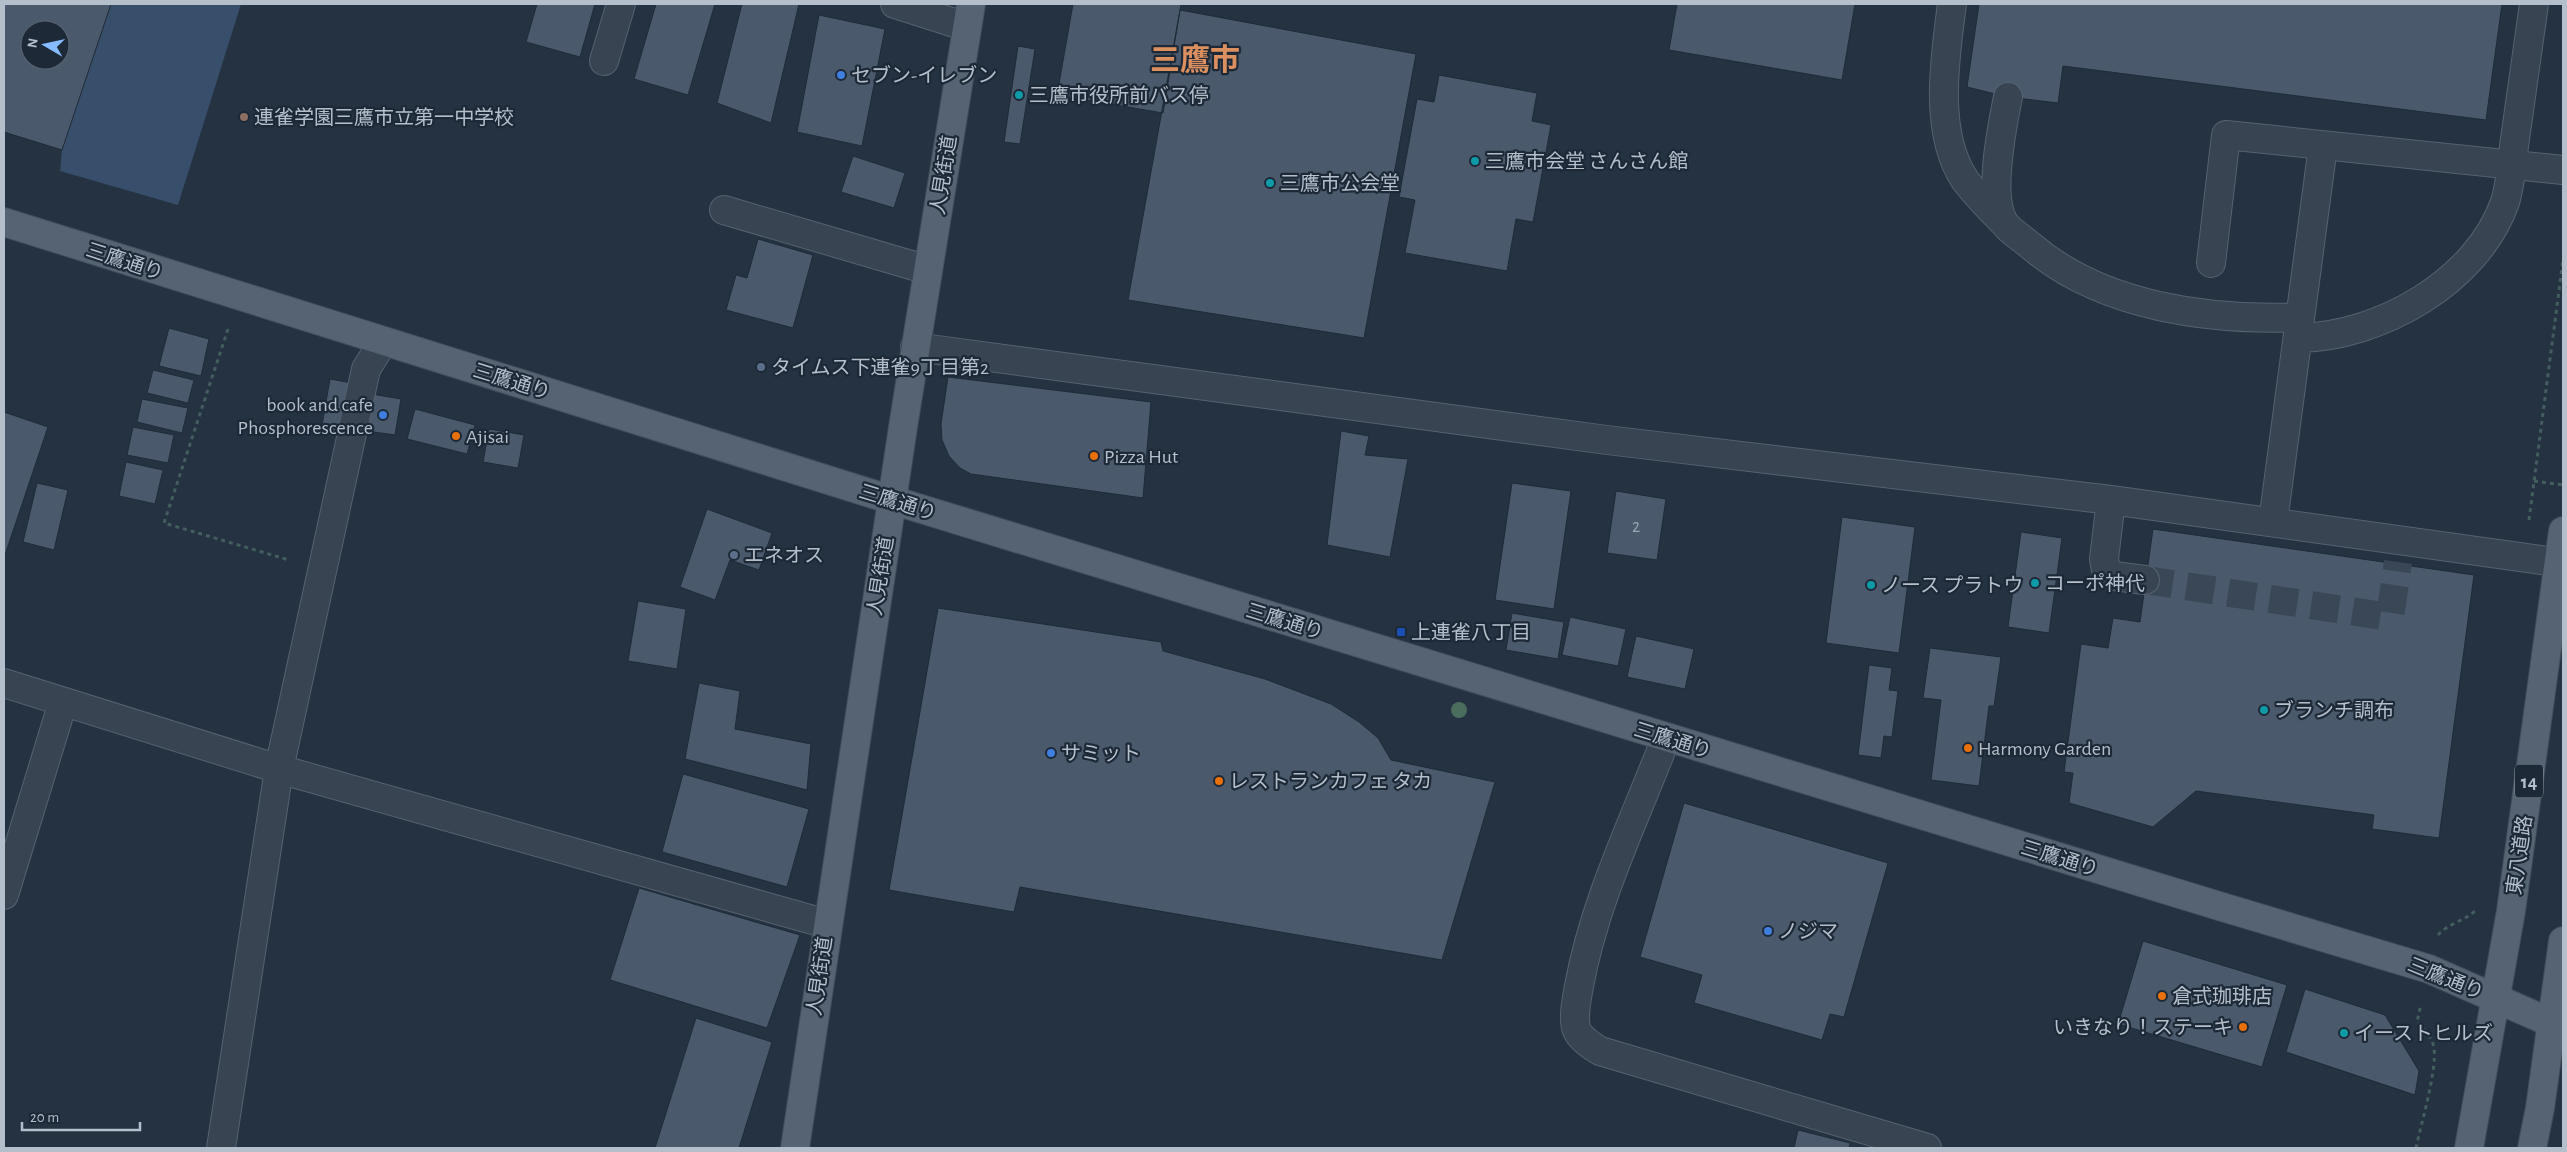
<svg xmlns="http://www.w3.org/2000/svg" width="2567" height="1152" viewBox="0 0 2567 1152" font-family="'Alegreya Sans','Noto Sans JP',sans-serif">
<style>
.water{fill:#374f6a}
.building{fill:#4a596b;stroke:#1f2b39;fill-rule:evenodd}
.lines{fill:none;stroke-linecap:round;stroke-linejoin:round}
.minor-tunnel{stroke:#3a4757;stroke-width:28;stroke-dasharray:28 14;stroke-linecap:butt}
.minor-casing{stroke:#56626f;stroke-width:30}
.major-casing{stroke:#424d5b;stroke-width:30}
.path{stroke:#445e60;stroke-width:3;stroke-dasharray:4 4;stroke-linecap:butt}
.minor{stroke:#384452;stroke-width:28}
.major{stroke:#566372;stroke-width:28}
.tree{fill:#4b6d5e}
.shop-dot{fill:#3f7fe0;stroke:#1d2937;stroke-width:2}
.culture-dot{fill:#0f9aa8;stroke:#1d2937;stroke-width:2}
.education-dot{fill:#8d6e63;stroke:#1d2937;stroke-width:2}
.service-dot{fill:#5c6f8a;stroke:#1d2937;stroke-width:2}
.food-dot{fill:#e8710a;stroke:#1d2937;stroke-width:2}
.transit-dot{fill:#1a4fb4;stroke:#1d2937;stroke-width:2}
.labels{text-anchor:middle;stroke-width:4.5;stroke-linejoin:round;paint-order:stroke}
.number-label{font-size:18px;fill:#9aa6b4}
.shield{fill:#1d2937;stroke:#87929f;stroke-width:1}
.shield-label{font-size:19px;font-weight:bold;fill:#b5bfcc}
.poi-label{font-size:20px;fill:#b5bfcc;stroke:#1d2937;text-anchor:start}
.street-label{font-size:20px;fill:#b5bfcc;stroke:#1d2937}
.town-label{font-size:30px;font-weight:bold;fill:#dd905f;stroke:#1d2937}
</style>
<rect width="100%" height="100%" fill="#243242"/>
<path class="water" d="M111 4H241L178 205 60 171 62 150Z"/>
<path class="building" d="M4 4H111L62 150 4 132ZM30 30H60V60H30Z
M537 4H595L580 57 526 42Z
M656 4H715L688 95 634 79Z
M742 4H799L771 123 717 103Z
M1073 4H1181L1163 113 1057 95Z
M1677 4H1855L1842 80 1669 50Z
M1979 4H2502L2486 120 2063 66 2058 103 2008 97 1967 87Z
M1180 10 1416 54 1364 338 1128 300Z
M819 15 885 29 862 146 797 132Z
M1018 46 1035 49 1020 144 1004 142Z
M1439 75 1537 93 1532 121 1551 125 1533 222 1516 219 1507 271 1405 253 1415 200 1399 197 1417 99 1434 102Z
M853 156 905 173 894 208 841 192Z
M758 239 813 255 793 328 726 310 736 275 747 278Z
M169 328 209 339 201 376 159 366Z
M153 370 194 380 188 403 147 393Z
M948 377 1151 402 1143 498 971 474 960 468 949 456 942 440 941 424Z
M330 379 352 383 343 435 321 431Z
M372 394 401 399 395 435 367 431Z
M142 399 188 408 182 433 137 422Z
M415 409 475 425 467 454 407 439Z
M4 412 48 427 4 558Z
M133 427 174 435 168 463 127 455Z
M489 429 524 435 518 468 483 462Z
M1341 431 1369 436 1365 455 1408 459 1390 557 1327 545Z
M126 462 163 470 155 504 119 496Z
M37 483 68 490 54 550 23 542Z
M1512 483 1571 491 1554 609 1495 600Z
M1616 491 1666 499 1657 560 1607 553Z
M707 509 772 533 759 570 730 560 715 600 680 587Z
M1842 517 1915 527 1899 653 1826 643Z
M2153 529 2474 575 2439 838 2372 829 2374 815 2196 791 2153 827 2069 803 2073 773 2064 772 2081 644 2108 648 2113 618 2140 622Z
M2021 532 2062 538 2049 633 2008 627Z
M638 601 686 609 677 669 628 661Z
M938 608 1161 642 1163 651 1265 679 1331 704 1359 722 1378 738 1391 760 1495 782 1442 960 1020 887 1014 912 889 890Z
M1512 613 1564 622 1558 659 1506 650Z
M1570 617 1626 629 1618 666 1562 655Z
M1636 636 1694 649 1685 689 1627 677Z
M1930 648 2001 657 1994 706H1989L1979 786 1931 780 1941 700 1923 698Z
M1869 665 1892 668 1889 690 1898 691 1892 737 1884 736 1881 758 1858 755Z
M699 683 740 691 735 729 811 744 807 790 685 759Z
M683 774 809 809 787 887 662 852Z
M1684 803 1888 863 1844 1017 1830 1014 1822 1040 1694 1003 1702 975 1640 957Z
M639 888 800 935 767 1028 610 980Z
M2143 941 2287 985 2262 1067 2118 1024Z
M2305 989 2385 1015 2419 1071 2415 1095 2286 1052Z
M696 1018 772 1042 739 1148H655Z
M1798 1130 1850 1143 1849 1148H1794Z"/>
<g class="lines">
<path class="minor-tunnel" d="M2145 580 2390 617 2398 562"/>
<g class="minor-casing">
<path id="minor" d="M895 4 967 27
M1952 4C1945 57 1933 133 1965 180 1976 195 1990 209 2004 223
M604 61 621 4
M2008 97C2002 127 1987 198 2005 224 2011 232 2023 239 2031 246 2102 307 2210 321 2300 317
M724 210 928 270
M2211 263 2226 135 2563 170
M2298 338C2379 337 2477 282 2505 202 2511 183 2512 159 2515 139 2521 94 2528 49 2534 4
M915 347 1607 440 2111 500 2563 563
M2111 500 2104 559 2106 570 2114 576 2145 580
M2273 522 2323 146
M4 683 279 769 827 924
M1666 738C1635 819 1595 899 1579 986 1577 998 1573 1015 1576 1028 1579 1038 1592 1046 1600 1051L1927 1148
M4 895 63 702
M221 1148 279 769 366 369 383 342"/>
</g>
<g class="major-casing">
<path id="major" d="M4 222 892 500 2219 906 2429 969 2563 1028
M795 1148 903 427 971 4
M2469 1148 2511 911 2563 531
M2532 1148 2540 1108 2563 941"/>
</g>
<path class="path" d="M228 329 164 523 289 560
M2534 481 2563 485
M2529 520 2563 260
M2438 935C2447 924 2465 921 2476 910
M2416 1148C2421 1124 2437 1071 2434 1048 2432 1037 2424 1029 2417 1022L2421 1004"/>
<use href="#minor" class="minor"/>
<use href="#major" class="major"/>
</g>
<circle class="tree" cx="1459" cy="710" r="8"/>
<g class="shop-dot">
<circle cx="841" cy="75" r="5"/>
<circle cx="383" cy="415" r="5"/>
<circle cx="1051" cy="753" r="5"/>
<circle cx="1768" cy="931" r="5"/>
</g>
<g class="culture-dot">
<circle cx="1019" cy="95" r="5"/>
<circle cx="1475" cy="161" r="5"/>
<circle cx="1270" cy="183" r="5"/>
<circle cx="2035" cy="583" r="5"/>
<circle cx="1871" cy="585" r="5"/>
<circle cx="2264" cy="710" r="5"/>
<circle cx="2344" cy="1033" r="5"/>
</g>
<circle class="education-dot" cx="244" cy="117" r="5"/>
<g class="service-dot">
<circle cx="761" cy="367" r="5"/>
<circle cx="734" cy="555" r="5"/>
</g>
<g class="food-dot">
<circle cx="456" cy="436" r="5"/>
<circle cx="1094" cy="456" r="5"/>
<circle cx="1968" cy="748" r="5"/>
<circle cx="1219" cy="781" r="5"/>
<circle cx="2162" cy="996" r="5"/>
<circle cx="2243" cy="1027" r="5"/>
</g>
<rect class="transit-dot" x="1396" y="627" width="10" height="10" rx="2.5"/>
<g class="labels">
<g class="number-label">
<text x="1636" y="532">2</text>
</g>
<rect class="shield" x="2515" y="764.5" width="28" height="33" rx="4"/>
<g class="shield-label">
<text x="2529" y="788">14</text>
</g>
<g class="poi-label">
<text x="851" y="82">セブン-イレブン</text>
<text x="1029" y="102">三鷹市役所前バス停</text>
<text x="254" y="124">連雀学園三鷹市立第一中学校</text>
<text x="1485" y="168">三鷹市会堂 さんさん館</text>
<text x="1280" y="190">三鷹市公会堂</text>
<text x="771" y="374">タイムス下連雀9丁目第2</text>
<text x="373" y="411" text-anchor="end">book and cafe<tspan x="373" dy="23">Phosphorescence</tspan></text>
<text x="466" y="443">Ajisai</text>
<text x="1104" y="463">Pizza Hut</text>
<text x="744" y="562">エネオス</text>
<text x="2045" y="590">コーポ神代</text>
<text x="1881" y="592">ノース プラトウ</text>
<text x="1411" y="639">上連雀八丁目</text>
<text x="2274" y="717">ブランチ調布</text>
<text x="1978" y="755">Harmony Garden</text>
<text x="1061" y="760">サミット</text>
<text x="1229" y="788">レストランカフェ タカ</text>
<text x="1778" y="938">ノジマ</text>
<text x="2172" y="1003">倉式珈琲店</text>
<text x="2233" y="1034" text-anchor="end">いきなり！ステーキ</text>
<text x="2354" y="1040">イーストヒルズ</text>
</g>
<g class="street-label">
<text transform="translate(943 175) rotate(-81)" y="7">人見街道</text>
<text transform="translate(125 261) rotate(18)" y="7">三鷹通り</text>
<text transform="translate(512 381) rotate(17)" y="7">三鷹通り</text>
<text transform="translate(898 502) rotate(17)" y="7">三鷹通り</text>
<text transform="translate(880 576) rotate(-81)" y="7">人見街道</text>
<text transform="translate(1285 621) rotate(17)" y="7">三鷹通り</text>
<text transform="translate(1673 740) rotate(17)" y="7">三鷹通り</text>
<text transform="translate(2519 855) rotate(-82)" y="7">東八道路</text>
<text transform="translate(2060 858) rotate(17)" y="7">三鷹通り</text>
<text transform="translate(819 976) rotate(-82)" y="7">人見街道</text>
<text transform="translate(2446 978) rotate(22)" y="7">三鷹通り</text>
</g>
<g class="town-label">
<text x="1195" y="70">三鷹市</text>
</g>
</g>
<rect width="2567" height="1152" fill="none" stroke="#b5bfcc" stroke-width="10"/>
<g transform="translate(45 45) rotate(279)"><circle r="24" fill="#1d2937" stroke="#5a6573"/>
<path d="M0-4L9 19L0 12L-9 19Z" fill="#87bbff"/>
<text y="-8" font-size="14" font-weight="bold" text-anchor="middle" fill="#b5bfcc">N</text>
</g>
<path d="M22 1122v8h118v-8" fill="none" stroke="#b5bfcc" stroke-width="2.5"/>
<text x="30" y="1122" font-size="15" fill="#b5bfcc" stroke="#1d2937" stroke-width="4" paint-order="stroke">20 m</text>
</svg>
